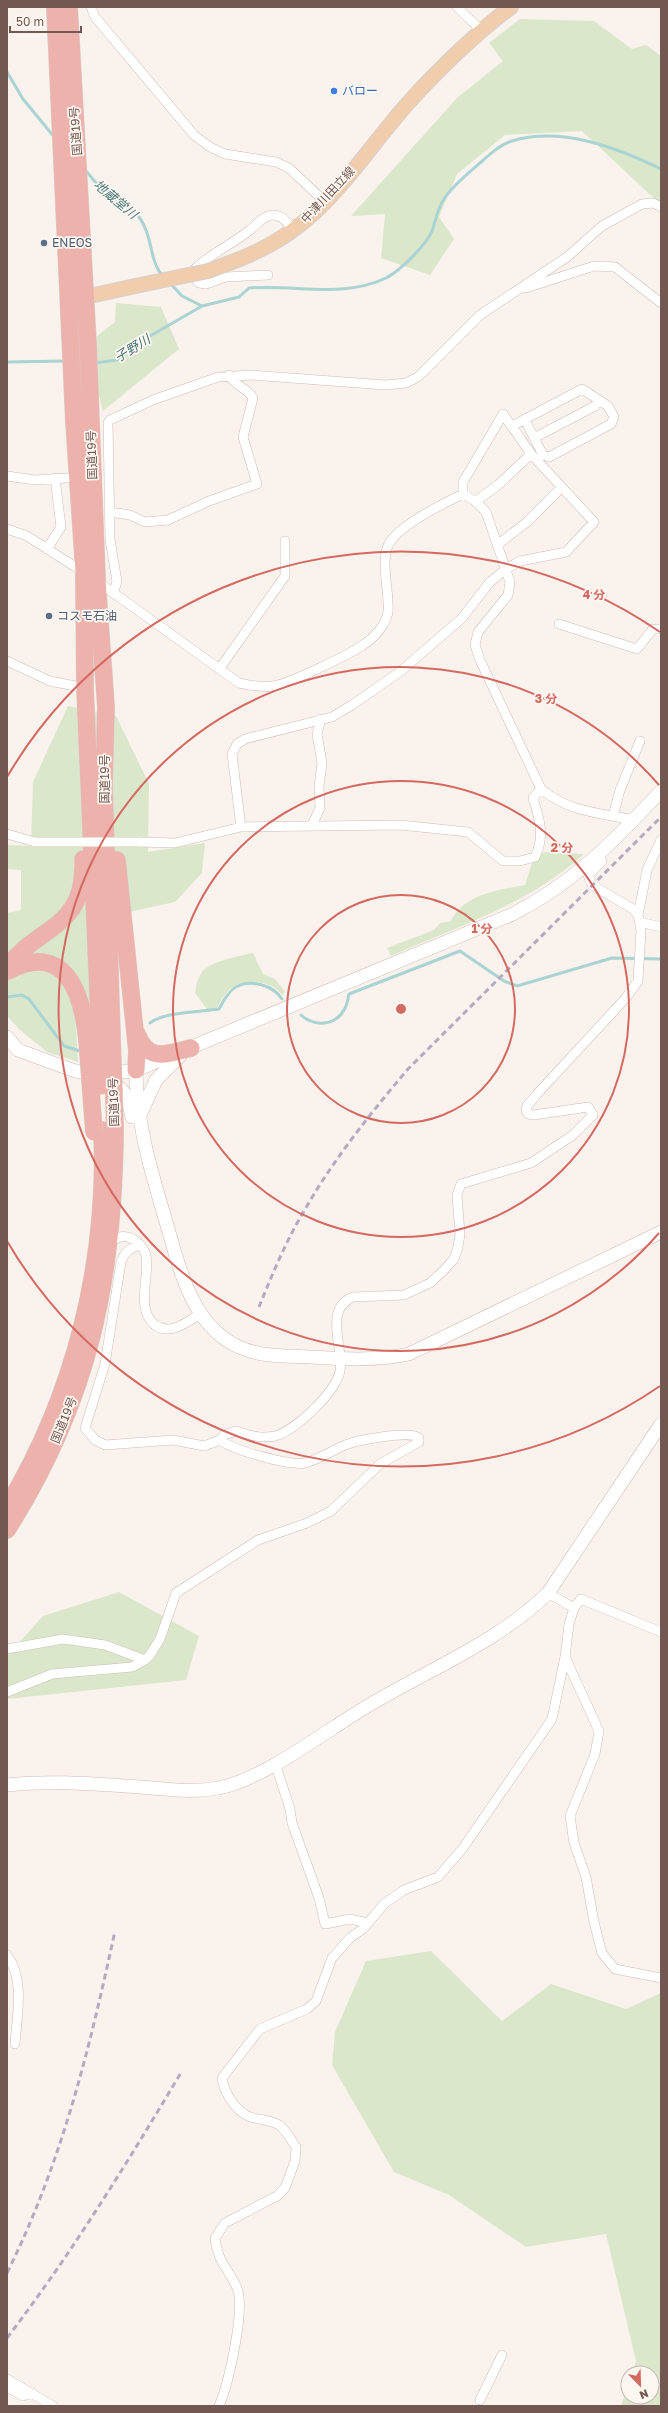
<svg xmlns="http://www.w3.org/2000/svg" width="668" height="2413" viewBox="0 0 668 2413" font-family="'Golos Text','Noto Sans JP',sans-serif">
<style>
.green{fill:#dbe7cb}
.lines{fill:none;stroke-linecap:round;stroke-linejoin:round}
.stream{stroke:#aad3d3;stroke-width:3}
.street-casing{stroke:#cebcb5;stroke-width:10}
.secondary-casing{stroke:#d0bbb3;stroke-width:14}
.primary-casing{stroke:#d8d0ce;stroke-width:16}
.highway-casing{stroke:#d8d0ce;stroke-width:18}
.street{stroke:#fff;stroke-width:9}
.secondary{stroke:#fff;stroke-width:13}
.primary{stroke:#f0cdad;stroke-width:14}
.highway{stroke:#ecb2ab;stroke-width:17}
.rail{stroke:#b4aac4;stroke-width:3;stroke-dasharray:6 4;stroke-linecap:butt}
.street-bridge-casing{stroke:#cebcb5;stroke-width:10;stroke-linecap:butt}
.primary-bridge-casing{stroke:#d8d0ce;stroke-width:16;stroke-linecap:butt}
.highway-bridge-casing{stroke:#d8d0ce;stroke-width:18;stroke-linecap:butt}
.street-bridge{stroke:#fff;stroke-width:9}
.primary-bridge{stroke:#f0cdad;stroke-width:14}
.highway-bridge{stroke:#ecb2ab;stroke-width:17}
.ring{fill:none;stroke:#d46961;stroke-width:2}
.shop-dot{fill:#3f7fe0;stroke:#fdf7f2;stroke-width:1.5}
.service-dot{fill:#5c6f8a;stroke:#fdf7f2;stroke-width:1.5}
.labels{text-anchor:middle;stroke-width:3.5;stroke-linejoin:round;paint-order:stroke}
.shop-label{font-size:12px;fill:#366cbe;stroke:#fdf7f2;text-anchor:start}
.street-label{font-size:12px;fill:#735851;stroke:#fdf7f2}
.service-label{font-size:12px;fill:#4e5e75;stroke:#fdf7f2;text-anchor:start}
.water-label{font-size:13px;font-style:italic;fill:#467576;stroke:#fdf7f2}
.centre{fill:#d46961;stroke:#fdf7f2;stroke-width:2}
.ring-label{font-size:12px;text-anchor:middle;font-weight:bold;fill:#d46961;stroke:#fdf7f2;stroke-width:3.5;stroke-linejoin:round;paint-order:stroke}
</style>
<rect width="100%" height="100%" fill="#faf2ec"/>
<path class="green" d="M520 19 594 21 632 49 646 45 661 56V205L582 131 505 135 457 174 439 217 454 239 430 275 381 258 385 214 351 216 457 98 503 61 489 43Z
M116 303 161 307 179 349 103 411 97 388V336L115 322Z
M68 706 116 716 149 784 148 852 205 843 202 873 175 902 87 921 90 1001 75 1005 78 1062 47 1052 19 1029 7 1016V913L21 910V870L7 869V845L31 846 33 782Z
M544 852 584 854C529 904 457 927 391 956L387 948 434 930 440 923 451 921C463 894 499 890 525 885L532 863Z
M253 953 263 974 275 979 285 992 282 995C273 981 249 979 235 986 226 990 222 1000 217 1008L207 1009 195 993C196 986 197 979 202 972 210 961 240 956 253 953Z
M119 1592 199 1636 186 1680 7 1699V1656L43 1616Z
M431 1951 502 2021 551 1984 626 2009 661 1993V2406H621L628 2385V2397H652V2373H632L636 2361 606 2234 526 2247 449 2195 394 2172 332 2065 335 2032 366 1961Z"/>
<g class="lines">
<path class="stream" d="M7 72 23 99 55 138
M84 169C91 176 96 184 103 190 114 201 129 205 139 217 153 235 149 262 163 276
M170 283 182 296 202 306
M7 362 65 361
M95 363 117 360 138 343 202 306 239 297 249 288C295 284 342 299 386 278 400 271 426 245 432 231 436 220 437 209 444 199 451 188 463 178 473 169 485 159 498 145 512 141 561 126 618 148 661 169
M7 997 22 995 29 999 64 1046 83 1052
M301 1015C314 1027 335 1026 344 1010 347 1006 348 999 349 994L460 951 504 981 517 986 612 958 661 959
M150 1023C164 1012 199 1012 219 1009 223 1002 228 991 236 987 251 979 273 985 282 999"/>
<g class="street-casing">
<path id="street" d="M91 7 95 17 194 135 210 147 225 154 276 162 289 168 325 202
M457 7 481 30
M268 275 226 277 206 284 199 283 194 277 195 269C207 256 234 243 250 230 257 225 262 216 272 215 282 214 288 224 293 230
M526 288 594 266 615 267 661 303
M512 426 582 389 608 406 614 417 611 424 549 457 543 455 525 420
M534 438 595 406 598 400
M7 476 35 480 67 478
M476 501 498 485 531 454
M110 512 130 515 145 522 168 520 209 501 257 484 243 437 253 398C248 388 234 386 229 375
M7 529 27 536 85 573
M497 545 527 522 561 488
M47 549 61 527 55 478
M97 581 239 683C250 685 261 688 272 686 287 685 350 654 363 645 374 638 386 625 388 612 390 593 379 559 390 542 402 524 442 504 463 494L475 501 486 512 510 582 508 595 478 632 475 645 480 660 541 789C569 812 599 813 634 820
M113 593 117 582 110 539 108 423 110 420 153 400 218 377 251 375 385 385 406 383 418 377 480 315 567 257 602 226 642 204 653 203 661 207
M559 624 637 649 653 629H661
M7 661 50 681 85 688
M220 668 285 576V541
M613 816 620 790 640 741
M241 827 232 754 237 744 245 739 332 717 352 705 401 671 462 618 490 582 506 569 520 561 566 552 594 522 532 455 503 414 463 482V494
M311 827 320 808 319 786 322 763 317 734 321 719
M7 834 35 842
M140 842 175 843 241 827 400 825 468 832 503 861H520L535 857C545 836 540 820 533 798L541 789
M638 915 647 870 661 840
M640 922 661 927
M110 1242C118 1237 124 1234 133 1239 139 1242 144 1249 146 1255 150 1277 135 1309 155 1325 170 1336 187 1322 200 1314
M140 1245C129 1248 125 1252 121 1262L105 1364 85 1428 95 1440 105 1445 173 1440 204 1446 220 1440
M574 1608 581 1599 661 1632
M7 1649 63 1639 105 1645 145 1660
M565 1657 599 1731 595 1754 570 1816 574 1843 586 1877 594 1922 602 1953 615 1969 661 1978
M7 1692 52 1674 132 1667 145 1660 150 1655 160 1639 176 1593 258 1540 307 1523 331 1511 380 1464 419 1442V1438C411 1430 359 1440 348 1444 334 1449 320 1459 305 1463 290 1466 232 1450 220 1440L224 1435 236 1431C248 1435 261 1439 275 1436 295 1431 336 1392 340 1371 344 1348 323 1309 353 1297L404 1295 430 1283 443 1271 454 1259 458 1247 460 1234 457 1195 461 1184 531 1163 573 1135 593 1115 588 1107 534 1115 528 1114 526 1111 527 1106 537 1094 625 999 638 981 641 930 638 915 633 909 592 885 588 875 602 861 598 856
M275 1763 290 1809 292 1823 319 1898 325 1924 350 1919 368 1923
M7 1955C25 1979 17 2015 15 2044
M7 2379 53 2406
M7 2387 23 2396 32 2393
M480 2400 502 2355
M219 2406C228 2385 246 2309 237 2288 228 2267 218 2264 215 2238L225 2223 277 2196 285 2188 295 2161 296 2147C291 2140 286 2130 279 2125 269 2119 260 2120 250 2117 235 2111 224 2092 222 2078L260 2029 307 2009 316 2001 332 1958 351 1937 363 1929 384 1904 404 1890 438 1877 463 1848 552 1719 565 1657 569 1624 574 1608 548 1593"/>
</g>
<g class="secondary-casing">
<path id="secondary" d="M7 1037 18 1050 75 1071 102 1075 136 1070 513 914C575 882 614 841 661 791
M136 1070C136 1121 150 1167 164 1215 179 1264 190 1329 244 1349 264 1357 288 1356 310 1357 343 1359 376 1361 409 1354L661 1232
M108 1083C126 1086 128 1100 132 1117
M140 1115 156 1080 180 1056
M7 1785C52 1780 95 1784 140 1787 166 1789 192 1793 218 1788 261 1781 327 1730 366 1707 427 1670 497 1643 548 1593L661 1424"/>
</g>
<g class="primary-casing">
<path id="primary" d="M240 259C259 251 277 242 293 230 337 199 373 142 409 102 440 68 474 35 511 7
M76 299 140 285"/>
</g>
<g class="highway-casing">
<path id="highway" d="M55 7 74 421 84 572 85 688 100 1039
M69 7 88 345 97 581 106 707 104 786 112 1038
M117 860 137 1051 136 1070
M7 967C40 924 86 929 83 859
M8 971C65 940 82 993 87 1039
M137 1034C148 1063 167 1054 191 1048
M7 1507C75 1394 108 1261 102 1130
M7 1530C89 1401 114 1280 115 1129"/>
</g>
<use href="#street" class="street"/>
<use href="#secondary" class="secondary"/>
<use href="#primary" class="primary"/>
<use href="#highway" class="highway"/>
<path class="rail" d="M259 1307C272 1275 286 1241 304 1211 333 1160 370 1114 408 1069L661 817
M7 2273C62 2162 89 2051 115 1931
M7 2338C72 2253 127 2163 182 2071"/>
<g class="street-bridge-casing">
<path id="street-bridge" d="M35 842H140"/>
</g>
<g class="primary-bridge-casing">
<path id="primary-bridge" d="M140 285 208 271 240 259"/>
</g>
<g class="highway-bridge-casing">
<path id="highway-bridge" d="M112 1038 115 1129
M87 1039 94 1132
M100 1039 101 1086"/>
</g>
<use href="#street-bridge" class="street-bridge"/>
<use href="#primary-bridge" class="primary-bridge"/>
<use href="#highway-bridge" class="highway-bridge"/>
</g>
<g class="ring">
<circle cx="401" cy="1009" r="114"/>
<circle cx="401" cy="1009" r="228"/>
<path d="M659 1233A342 342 0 1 1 659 785"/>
<path d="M660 1386A457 457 0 0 1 7 1241M7 777A457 457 0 0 1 660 632"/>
</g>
<circle class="shop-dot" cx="334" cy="91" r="4"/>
<g class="service-dot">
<circle cx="44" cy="243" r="4"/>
<circle cx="49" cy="616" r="4"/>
</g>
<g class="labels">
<g class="shop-label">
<text x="342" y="95">バロー</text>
</g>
<g class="street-label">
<text transform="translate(76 131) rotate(-94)" y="4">国道19号</text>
<text transform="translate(328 195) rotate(-47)" y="4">中津川田立線</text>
<text transform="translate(92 455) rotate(-92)" y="4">国道19号</text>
<text transform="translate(105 779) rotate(-90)" y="4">国道19号</text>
<text transform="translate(114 1102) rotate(-92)" y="4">国道19号</text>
<text transform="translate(64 1420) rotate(-68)" y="4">国道19号</text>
</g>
<g class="service-label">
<text x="52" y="247">ENEOS</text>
<text x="57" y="620">コスモ石油</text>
</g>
<g class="water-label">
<text transform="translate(116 199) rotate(40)" y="5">地蔵堂川</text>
<text transform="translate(132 348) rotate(-32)" y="5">子野川</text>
</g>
</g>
<circle cx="401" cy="1009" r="6" class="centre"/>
<g class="ring-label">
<text x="594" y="599">4 分</text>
<text x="546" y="703">3 分</text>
<text x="562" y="852">2 分</text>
<text x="482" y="933">1 分</text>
</g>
<rect width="668" height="2413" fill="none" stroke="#735851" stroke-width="16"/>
<g transform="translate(640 2385) rotate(157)"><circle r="19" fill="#fdf7f2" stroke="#c6b7b2"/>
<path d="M0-3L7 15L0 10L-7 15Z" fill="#d46961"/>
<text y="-6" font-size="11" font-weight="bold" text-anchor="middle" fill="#735851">N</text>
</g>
<path d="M10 26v6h71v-6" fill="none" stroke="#735851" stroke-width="2"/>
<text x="16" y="26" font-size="12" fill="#735851" stroke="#fdf7f2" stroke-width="3" paint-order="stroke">50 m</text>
</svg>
